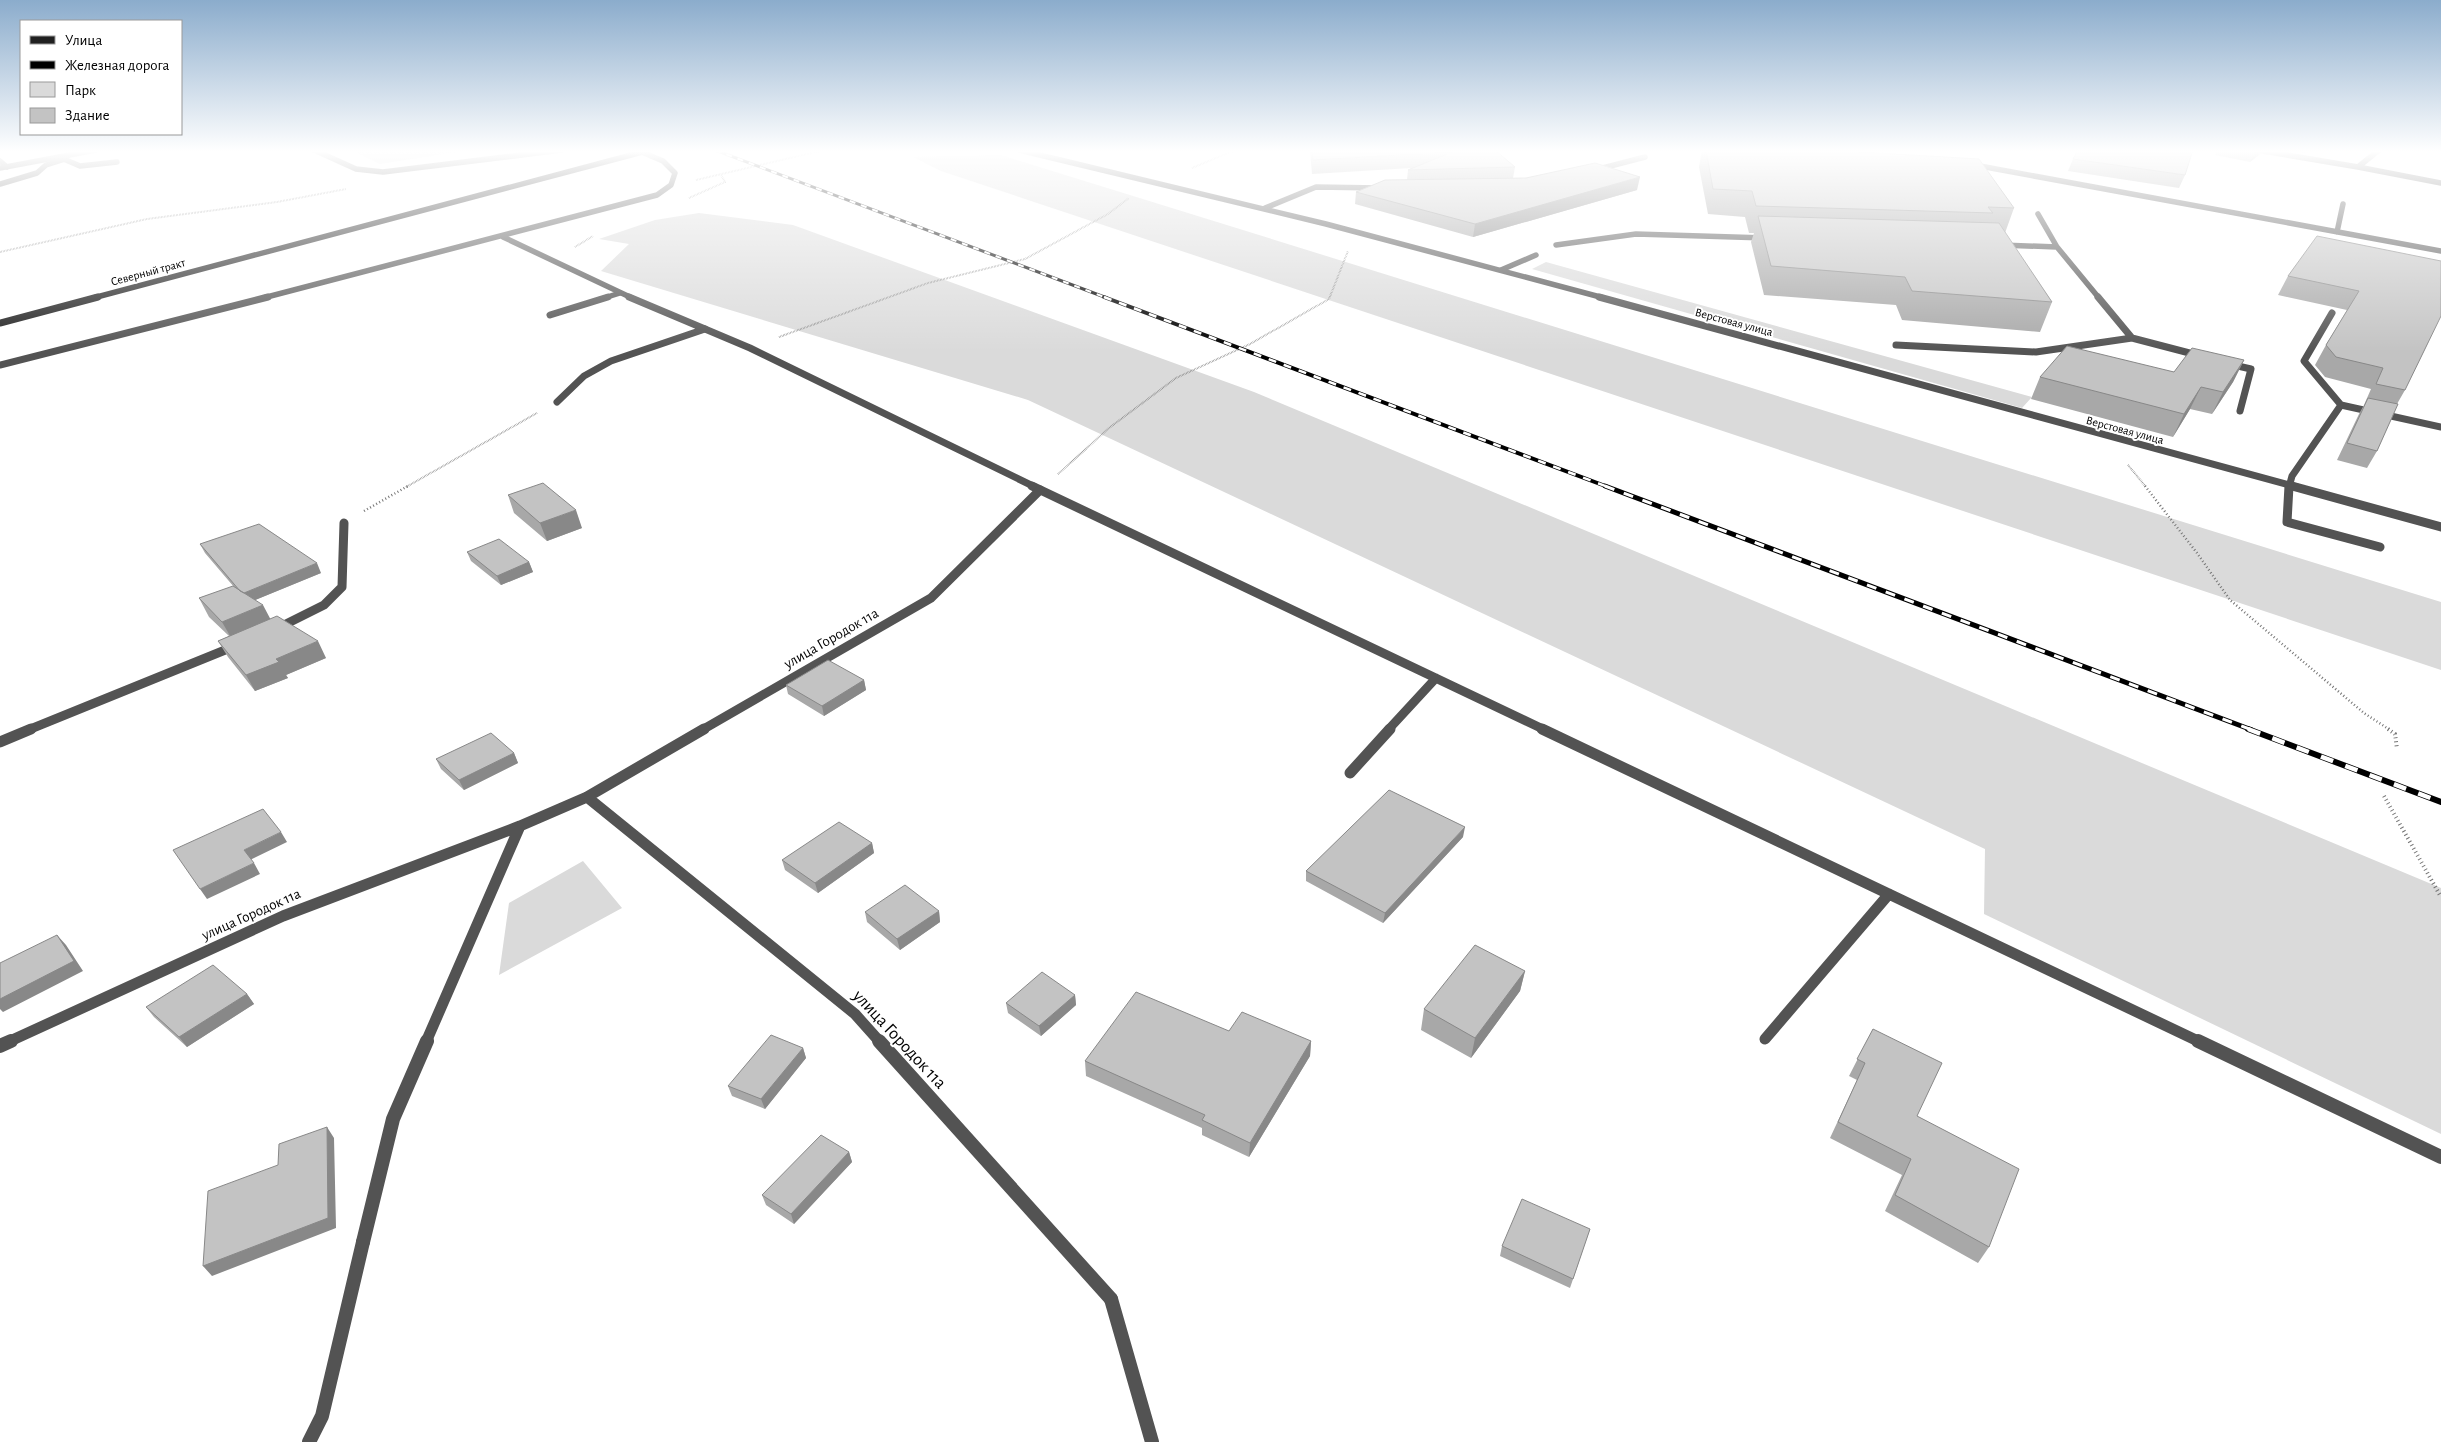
<svg xmlns="http://www.w3.org/2000/svg" width="2441" height="1442" viewBox="0 0 2441 1442" font-family="'Alegreya Sans',sans-serif">
<style>
.green{fill:#dadada}
.lines{fill:none;stroke-linecap:round;stroke-linejoin:round}
.path-far2{stroke:#757575;stroke-width:2;stroke-dasharray:0.5 1;stroke-linecap:butt}
.path-far1{stroke:#757575;stroke-width:2.5;stroke-dasharray:1 2.5;stroke-linecap:butt}
.path{stroke:#757575;stroke-width:4;stroke-dasharray:1 3;stroke-linecap:butt}
.service-far4{stroke:#535353;stroke-width:5.5}
.service-far3{stroke:#535353;stroke-width:7}
.service-far2{stroke:#535353;stroke-width:9}
.service-far1{stroke:#535353;stroke-width:11}
.service{stroke:#535353;stroke-width:14}
.minor-far4{stroke:#535353;stroke-width:5.5}
.minor-far3{stroke:#535353;stroke-width:7}
.minor-far2{stroke:#535353;stroke-width:9}
.minor-far1{stroke:#535353;stroke-width:11}
.minor{stroke:#535353;stroke-width:14}
.tertiary-far2{stroke:#535353;stroke-width:5.5}
.tertiary-far1{stroke:#535353;stroke-width:7}
.tertiary{stroke:#535353;stroke-width:9}
.secondary-far1{stroke:#202020;stroke-width:5.5}
.secondary{stroke:#202020;stroke-width:7}
.rail-far3-casing{stroke:#000;stroke-width:3}
.rail-far2-casing{stroke:#000;stroke-width:4}
.rail-far1-casing{stroke:#000;stroke-width:5}
.rail-casing{stroke:#000;stroke-width:6}
.rail-far3{stroke:#fff;stroke-width:2;stroke-dasharray:6;stroke-linecap:butt}
.rail-far2{stroke:#fff;stroke-width:2.5;stroke-dasharray:8;stroke-linecap:butt}
.rail-far1{stroke:#fff;stroke-width:3;stroke-dasharray:10;stroke-linecap:butt}
.rail{stroke:#fff;stroke-width:4.5;stroke-dasharray:13;stroke-linecap:butt}
.wall{fill:#a8a8a8}
.shaded-wall{fill:#888}
.building{fill:#c3c3c3;stroke:#888}
.labels{text-anchor:middle;stroke-width:4;stroke-linejoin:round;paint-order:stroke}
.far-street-label{font-size:12px;fill:#000;stroke:#fff}
.street-label{font-size:15px;fill:#000;stroke:#fff}
.near-street-label{font-size:18px;fill:#000;stroke:#fff}
</style>
<rect width="100%" height="100%" fill="#fff"/>
<path class="green" d="M351 150H469L380 164Z
M1001 155 2441 602V670L941 171 913 157Z
M699 213 793 225 1254 392 2441 888V1134L1984 914 1985 849 1028 400 601 271 629 244 599 239 655 220Z
M1546 262 2032 397 2022 408 1532 269Z
M583 861 622 908 499 975 509 903Z"/>
<g class="lines">
<path class="path-far2" d="M1192 168 1235 150
M696 180 824 150
M689 198 725 182 721 175
M575 247 593 236
M0 252 147 219 277 202 346 189
M779 337 928 283 1025 259 1108 214 1129 198
M2128 465 2146 487
M1058 474 1109 428 1176 378 1250 344 1329 299 1348 251
M406 487 537 413"/>
<path class="path-far1" d="M2145 486 2197 553 2230 600 2364 713 2390 730
M364 511 408 486"/>
<path class="path" d="M2388 729 2395 734 2397 749
M2384 796 2441 897"/>
<path class="service-far4" d="M2257 150 2358 167
M2379 150 2358 167 2441 183
M59 157 80 166 117 162
M0 161 7 167
M1980 166 2441 251
M1595 170 1645 157
M0 184 37 173 46 165 62 160
M1265 208 1316 187 1380 188
M2038 214 2057 247
M2337 232 2343 204
M1556 245 1636 234 1766 238
M2001 245 2057 247 2099 298
M1501 270 1536 255
M604 298 620 293"/>
<path class="service-far3" d="M550 315 608 297
M705 329 750 348 1035 487
M2132 338 2201 356
M1896 345 2036 352 2132 338 2098 297
M2229 364 2251 369 2240 411
M2341 405 2441 427
M2289 487 2292 476 2341 405 2304 361 2332 313"/>
<path class="service-far2" d="M1032 486 1545 730
M2289 486 2287 522 2380 547
M1388 730 1436 678"/>
<path class="service-far1" d="M1542 729 2200 1042
M1350 773 1390 729
M1765 1039 1889 894"/>
<path class="service" d="M2198 1041 2441 1157
M1111 1299 1152 1442
M309 1442 322 1416 363 1242"/>
<path class="minor-far4" d="M314 150 356 169 383 172 562 150
M0 168 96 150
M503 237 632 298
M263 298 657 195 671 185 675 173 663 161 637 150"/>
<path class="minor-far3" d="M629 297 705 329
M0 365 268 297
M557 402 584 376 611 361 705 329"/>
<path class="minor-far2" d="M276 629 324 605 342 587 344 523
M28 730 235 646
M702 730 931 598 1040 490"/>
<path class="minor-far1" d="M0 742 31 729
M587 797 855 1014 880 1042
M8 1042 283 916 520 826 587 797 704 729
M426 1042 520 826"/>
<path class="minor" d="M879 1041 1111 1299
M0 1046 11 1041
M363 1242 393 1119 427 1041"/>
<path class="tertiary-far2" d="M1019 150 1326 224 1604 298"/>
<path class="tertiary-far1" d="M1599 297 2297 487"/>
<path class="tertiary" d="M2292 486 2441 527"/>
<path class="secondary-far1" d="M93 298 650 150"/>
<path class="secondary" d="M0 323 98 297"/>
<g class="rail-far3-casing">
<path id="rail-far3" d="M715 150 1107 298"/>
</g>
<g class="rail-far2-casing">
<path id="rail-far2" d="M1104 297 1608 487"/>
</g>
<g class="rail-far1-casing">
<path id="rail-far1" d="M1605 486 2252 730"/>
</g>
<g class="rail-casing">
<path id="rail" d="M2248 729 2441 802"/>
</g>
<use href="#rail-far3" class="rail-far3"/>
<use href="#rail-far2" class="rail-far2"/>
<use href="#rail-far1" class="rail-far1"/>
<use href="#rail" class="rail"/>
</g>
<path class="wall" d="M1310 150H1495L1515 167 1513 178 1637 190 1473 237 1355 204 1356 192 1407 180 1408 170 1411 168 1312 174Z
M1702 150H1826L2014 208 2005 233 2052 302 2040 332 1902 320 1896 305 1764 295 1751 242 1754 233H1749L1745 217 1708 214 1699 167Z
M2218 150H2261L2259 155 2250 162 2215 155Z
M2284 150H2309L2305 153Z
M2337 150H2349L2348 152Z
M2073 159 2185 175 2179 188 2068 171Z
M2441 261 2405 390 2397 404 2377 451 2367 468 2337 460 2359 414 2364 405 2371 389 2325 377 2315 365 2326 345 2347 310 2278 295 2288 276Z
M2244 360 2233 382 2212 414 2190 409 2173 437 2031 399 2040 377 2174 372Z
M508 495 582 528 547 541 514 513Z
M200 544 321 573 255 600 270 619 326 658 286 675 288 678 255 691 228 657 218 641 229 636 209 617 199 598 234 587 205 553Z
M467 552 529 562 533 572 501 585 471 561Z
M864 680 866 690 824 716 788 694 786 685Z
M514 753 518 763 464 790 441 769 436 759Z
M1463 837 1383 923 1306 881V871Z
M872 843 874 853 818 893 785 870 782 860Z
M939 911 940 922 900 950 867 922 865 912Z
M1525 971 1520 991 1471 1058 1421 1030 1424 1009Z
M247 994 254 1004 187 1047 154 1017 146 1007Z
M1075 995 1076 1005 1041 1036 1008 1013 1006 1003Z
M1873 1029 1917 1116 1989 1247 1978 1263 1885 1211 1902 1175 1830 1138 1857 1080 1849 1076Z
M1229 1031 1311 1041 1310 1056 1249 1157 1202 1135V1128L1086 1076 1085 1061Z
M803 1048 806 1058 765 1109 732 1096 728 1086Z
M849 1152 852 1162 794 1224 766 1205 762 1195Z
M1590 1229 1570 1288 1500 1256 1502 1246Z"/>
<path class="shaded-wall" d="M2256 150H2261L2259 155 2250 162Z
M1640 177 1637 190 1473 237 1475 224Z
M2244 360 2233 382 2212 414 2223 392Z
M2201 387 2190 409 2173 437 2184 414Z
M576 510 582 528 547 541 540 523Z
M529 562 533 572 501 585 497 576Z
M317 563 321 573 248 603 242 594Z
M263 605 273 624 233 641 222 622Z
M318 641 326 658 286 675 288 678 255 691 246 675 276 659Z
M864 680 866 690 824 716 822 706Z
M514 753 518 763 464 790 459 780Z
M1465 827 1463 837 1383 923 1385 913Z
M281 832 287 842 250 860 244 850Z
M872 843 874 853 818 893 815 883Z
M254 863 260 874 207 899 200 889Z
M939 911 940 922 900 950 897 939Z
M57 935 66 945 83 971 3 1012 0 1009V999Z
M1525 971 1520 991 1471 1058 1475 1038Z
M247 994 254 1004 187 1047 179 1037Z
M1075 995 1076 1005 1041 1036 1039 1026Z
M1311 1041 1310 1056 1249 1157 1250 1143Z
M803 1048 806 1058 765 1109 761 1099Z
M327 1127 334 1138 336 1228 212 1276 203 1266Z
M849 1152 852 1162 794 1224 791 1214Z"/>
<path class="building" d="M1312 150H1495L1515 167 1408 170 1452 152 1313 160Z
M1706 150H1826L1979 159 2014 208 1988 207 1993 213 1756 206 1752 191 1713 189Z
M2078 150H2193L2185 175 2073 159Z
M1595 163 1640 177 1475 224 1356 192 1385 180 1526 178Z
M1758 216 1999 223 2052 302 1912 291 1905 277 1771 266Z
M2317 236 2441 261V316L2405 390 2376 384 2383 368 2336 357 2326 345 2359 291 2288 276Z
M2067 346 2174 372 2192 348 2244 360 2223 392 2201 387 2184 414 2040 377Z
M2368 398 2398 404 2377 451 2347 443Z
M543 483 576 510 540 523 508 495Z
M259 524 317 563 244 593 240 591 200 544Z
M499 539 529 562 497 576 467 552Z
M233 586 263 605 222 622 199 598Z
M277 616 318 641 276 659 279 662 246 675 218 641Z
M828 660 864 680 822 706 786 685Z
M491 733 514 753 459 780 436 759Z
M1389 790 1465 827 1385 913 1306 871Z
M263 809 281 832 244 850 254 863 200 889 173 850Z
M839 822 872 843 815 883 782 860Z
M905 885 939 911 897 939 865 912Z
M57 935 74 961 0 999V963Z
M1475 945 1525 971 1475 1038 1424 1009Z
M213 965 247 994 179 1037 146 1007Z
M1042 972 1075 995 1039 1026 1006 1003Z
M1136 992 1229 1031 1242 1012 1311 1041 1250 1143 1202 1120 1205 1115 1085 1061Z
M1873 1029 1942 1063 1917 1116 2019 1169 1989 1247 1895 1195 1911 1159 1838 1122 1865 1063 1857 1059Z
M771 1035 803 1048 761 1099 728 1086Z
M327 1127 328 1218 203 1266 208 1191 278 1165 279 1144Z
M821 1135 849 1152 791 1214 762 1195Z
M1522 1199 1590 1229 1573 1279 1502 1246Z"/>
<linearGradient id="sky" x2="0" y2="1"><stop stop-color="#8baccc"/><stop offset="0.43" stop-color="#fff"/><stop offset="1" stop-color="#fff" stop-opacity="0"/></linearGradient>
<rect width="2441" height="352" fill="url(#sky)"/>
<g class="labels">
<g class="far-street-label">
<text transform="translate(148 272) rotate(-15)" y="4">Северный тракт</text>
<text transform="translate(1734 322) rotate(15)" y="4">Верстовая улица</text>
<text transform="translate(2125 430) rotate(15)" y="4">Верстовая улица</text>
</g>
<g class="street-label">
<text transform="translate(831 638) rotate(-30)" y="5">улица Городок 11а</text>
<text transform="translate(251 914) rotate(-24)" y="5">улица Городок 11а</text>
</g>
<g class="near-street-label">
<text transform="translate(900 1039) rotate(47)" y="6">улица Городок 11а</text>
</g>
</g>
<rect x="20" y="20" width="162" height="115" fill="#ffffff" stroke="#999999"/>
<rect x="30" y="36" width="25" height="8" fill="#202020" stroke="#999999"/>
<text x="65" y="45" font-size="15" fill="#000000">Улица</text>
<rect x="30" y="61" width="25" height="8" fill="#000000" stroke="#999999"/>
<text x="65" y="70" font-size="15" fill="#000000">Железная дорога</text>
<rect x="30" y="82" width="25" height="15" fill="#dadada" stroke="#999999"/>
<text x="65" y="95" font-size="15" fill="#000000">Парк</text>
<rect x="30" y="108" width="25" height="15" fill="#c3c3c3" stroke="#999999"/>
<text x="65" y="120" font-size="15" fill="#000000">Здание</text>
</svg>
